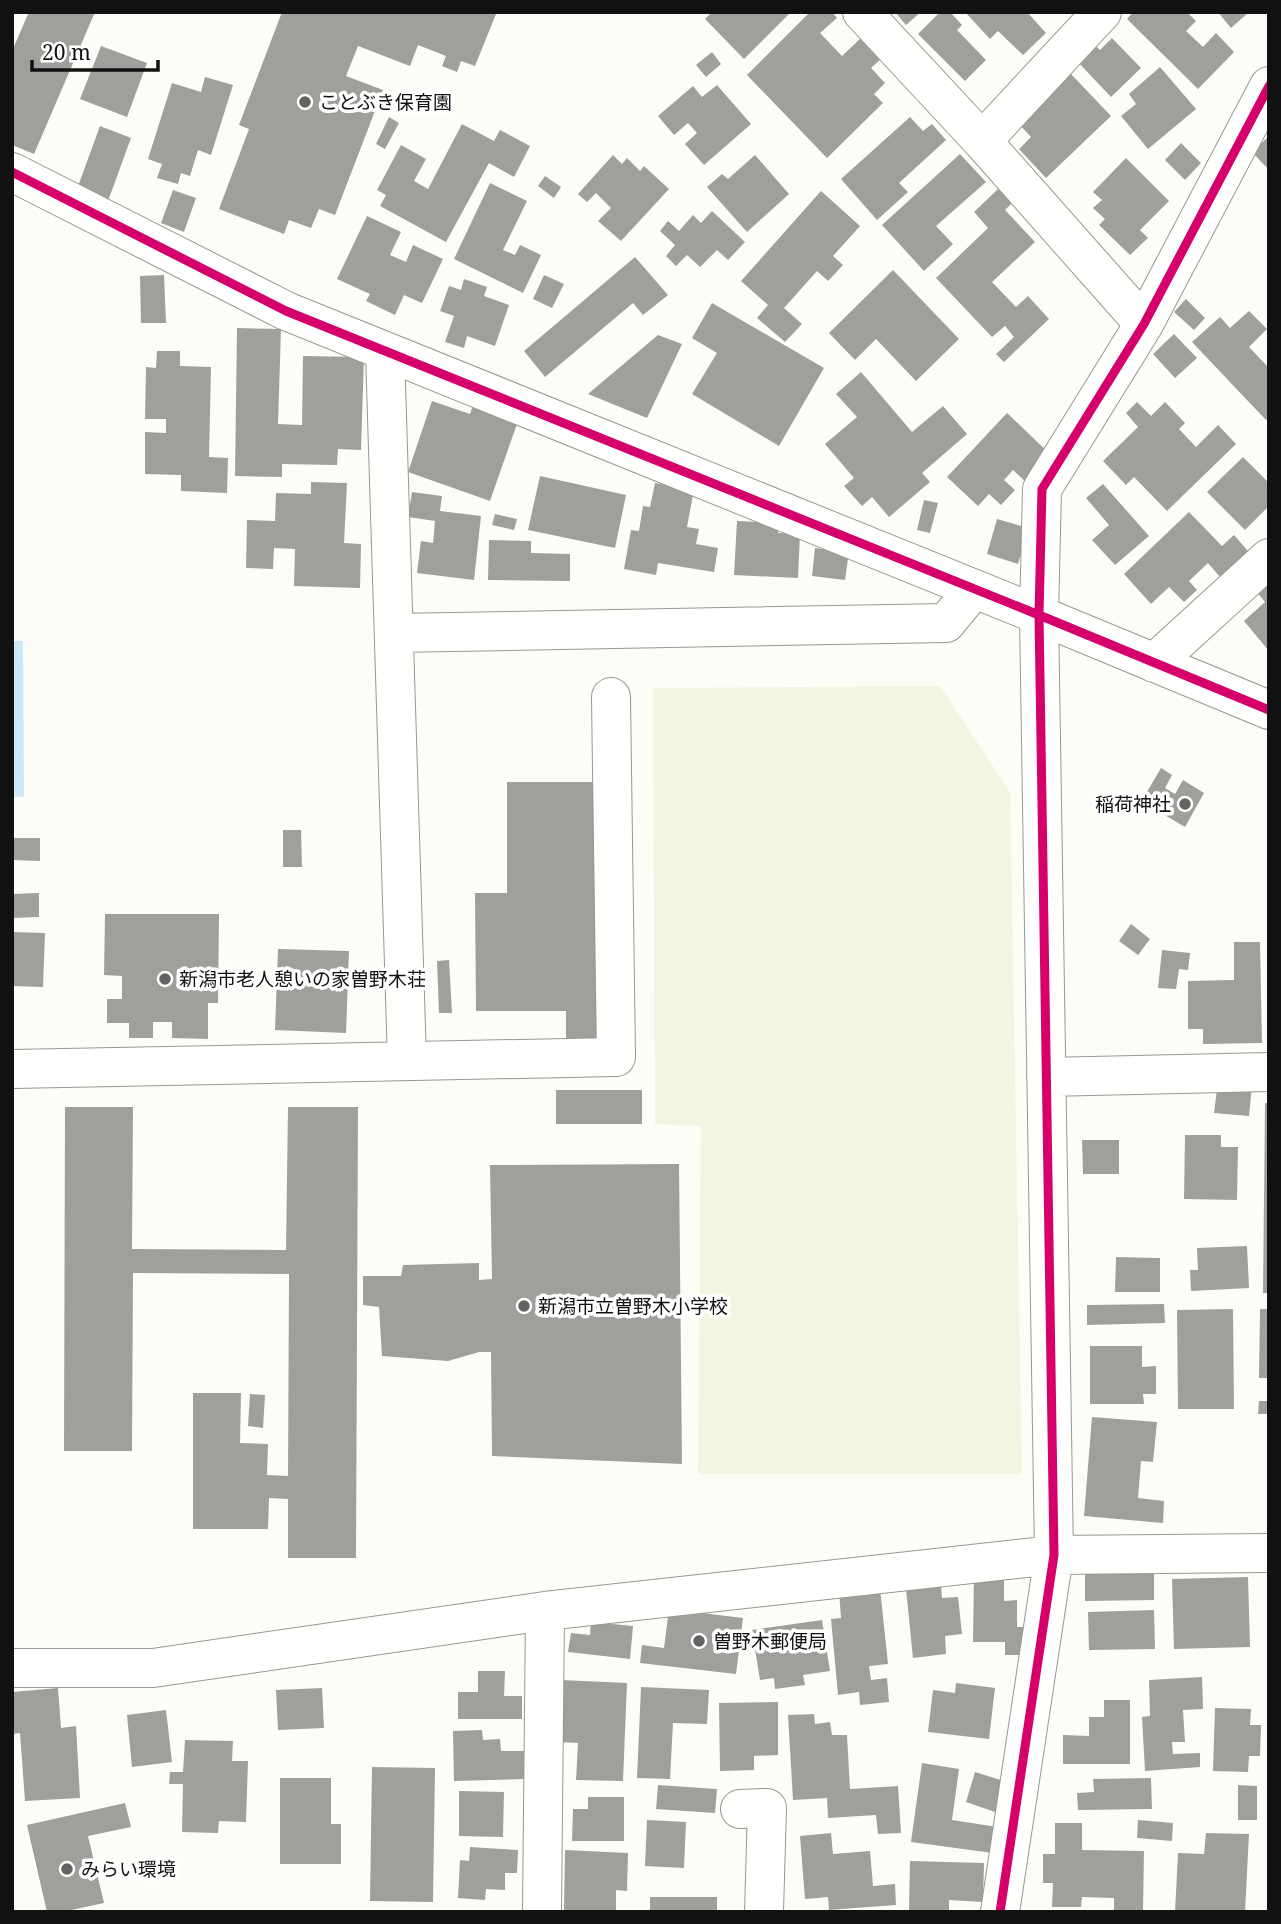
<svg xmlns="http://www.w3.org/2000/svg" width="1281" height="1924" viewBox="0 0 1281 1924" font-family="'Noto Serif','Noto Sans JP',serif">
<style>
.pitch{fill:#f0f6e1}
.water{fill:#cde8f7}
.building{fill:#a19f9c}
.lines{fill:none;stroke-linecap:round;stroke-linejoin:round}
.minor-casing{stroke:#979795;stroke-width:40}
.minor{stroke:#fffffe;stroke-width:38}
.cycleway-casing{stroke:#fff;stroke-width:13}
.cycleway{stroke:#d6006c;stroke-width:9}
.poi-dot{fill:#646362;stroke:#fff;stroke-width:2.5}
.labels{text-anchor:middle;stroke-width:7;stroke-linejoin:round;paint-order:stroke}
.poi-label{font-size:19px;fill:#111;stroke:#fff;text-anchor:start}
</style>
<rect width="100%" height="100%" fill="#fdfcf7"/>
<path class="pitch" d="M940 686 1010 792 1022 1474H698L701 1126 655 1124 653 688Z"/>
<path class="water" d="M12 641H23L24 797H12Z"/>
<path class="building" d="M29 12H95L34 154 12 145V51Z
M282 12H490L496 14 475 66 461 61 457 72 442 66 446 56 418 45 410 66 358 46 346 76 383 90 335 215 319 209 311 228 289 220 284 234 219 209 249 129 239 125Z
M712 12H791L744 59 705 19Z
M810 12H832L837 18 820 33 842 56 862 37 882 58 871 68 885 83 874 94 883 103 827 158 747 75Z
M895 12H921L906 25Z
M940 12H950L962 25 957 30 986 60 965 81 918 34Z
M965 12H1027L1046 33 1023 55 998 31 990 39Z
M1133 12H1187L1196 21 1186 31 1203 47 1216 33 1234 52 1198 89 1127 19Z
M1218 12H1249L1231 28Z
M1112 38 1141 68 1111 97 1076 60 1093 43 1100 50Z
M101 46 147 63 127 117 80 99Z
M712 52 721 64 706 77 696 65Z
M1160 67 1196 109 1148 149 1121 116 1136 104 1129 94Z
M1071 74 1111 116 1046 178 1019 149 1031 137 1019 124Z
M205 77 233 85 211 155 198 150 190 176 181 173 178 184 157 178 162 164 148 159 172 83 201 92Z
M717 85 751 124 704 165 685 144 697 133 688 123 674 135 658 116 693 86 702 97Z
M389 117 399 123 385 149 376 144Z
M910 117 923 131 932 124 946 140 899 183 908 192 877 220 841 179Z
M462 124 494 141 500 130 530 146 514 177 489 163 446 242 380 206 386 195 377 190 401 145 426 159 414 181 428 189Z
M100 126 131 138 108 201 77 189Z
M1269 136V170L1252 152Z
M1181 143 1201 163 1185 180 1165 160Z
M960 154 986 182 936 226 953 244 924 271 882 225Z
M613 155 622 164 627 158 640 171 644 166 669 189 621 241 598 221 611 208 596 193 587 202 578 194Z
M755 155 789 194 747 232 707 187 722 174 728 179Z
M1126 158 1169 201 1140 230 1148 238 1130 255 1099 225 1105 219 1093 208 1102 200 1093 192Z
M545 176 561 187 554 198 538 186Z
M490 183 527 201 503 250 515 255 520 245 541 255 523 293 454 259Z
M998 189 1012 203 1005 210 1035 242 992 282 1016 307 1028 296 1049 319 1004 362 996 354 1014 337 1005 326 992 337 936 278 988 228 974 212Z
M173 190 196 198 184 232 161 223Z
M821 191 860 226 833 256 843 265 828 281 817 271 784 308 802 324 785 342 757 318 768 305 741 281Z
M712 211 745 242 728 260 717 250 700 267 687 255 676 266 666 256 675 245 660 231 668 221 679 231 693 215 701 223Z
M367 216 401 232 390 255 406 262 413 245 443 259 422 303 404 295 395 315 366 301 370 294 337 279Z
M635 257 668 295 643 315 633 303 545 377 524 351Z
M893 270 959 339 916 381 876 339 855 360 829 333Z
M164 275 166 323H141L140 276Z
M544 275 564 284 552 308 533 299Z
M464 279 487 287 484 296 509 305 495 346 467 336 464 348 445 342 454 316 440 311 449 286 461 290Z
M1186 299 1205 318 1194 330 1174 312Z
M712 303 824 368 779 446 692 394 717 353 692 338Z
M1249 311 1267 329 1249 347 1269 368V418L1266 420 1192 342 1220 317 1230 328Z
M237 328 281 329 278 424 302 425 303 356 364 357 361 450 338 449 337 465 282 464V477L235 476Z
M1174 334 1197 358 1175 378 1153 354Z
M658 335 682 344 647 418 588 394Z
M157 351H180V366L211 367 209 457 228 458 227 493 181 491V475L145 474V432L166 433V419H145L146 367 156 368Z
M861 372 912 432 943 406 967 434 922 473 930 482 889 517 872 497 862 506 844 486 854 478 825 444 857 417 836 394Z
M432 401 470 414 473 405 518 421 490 501 408 472Z
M1137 402 1151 416 1165 402 1185 423 1179 429 1196 447 1218 425 1236 444 1167 511 1134 477 1126 485 1103 461 1138 427 1126 413Z
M1007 413 1053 457 1028 484 1013 470 1004 480 1015 490 1001 505 989 494 978 506 947 477Z
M1243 457 1269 483V506L1245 530 1207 492Z
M540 476 626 495 615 548 528 530Z
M311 482 347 483 344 543 361 544 360 588 294 586 295 549 274 548 273 569 246 568 247 520 275 521 276 493 311 494Z
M655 483 694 489 687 527 699 529 696 544 718 548 714 572 658 563 656 575 624 569 631 530 639 531 643 506 650 507Z
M1103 484 1149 536 1115 565 1092 540 1109 525 1086 498Z
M412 492 442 496 440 511 481 516 474 580 417 573 421 541 433 543 435 521 408 517Z
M924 500 938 503 930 533 917 530Z
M1189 512 1222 546 1234 535 1248 551 1220 577 1208 563 1189 581 1197 590 1184 602 1169 587 1151 604 1124 574Z
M495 514 517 519 514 530 492 525Z
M997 519 1028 528 1018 564 987 554Z
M737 521 779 523 778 533 800 534 798 578 734 575Z
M489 540 531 541V553L570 554V581L488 580Z
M815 548 849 552 845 580 812 576Z
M1269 580V651L1244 621 1265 602 1256 591Z
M1161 768 1172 775 1165 788 1175 794 1183 780 1204 793 1185 827 1163 814 1171 803 1162 798 1155 810 1141 802Z
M507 782H603V1043L566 1044V1011H476L475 893H507Z
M283 830H301L302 867H283Z
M12 838H40V861L12 860Z
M39 893V917L12 918V894Z
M105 914H219L218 1003H208V1039L172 1038V1022H153V1038H129V1023H107V999H122V976L104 975Z
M1131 924 1150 939 1138 955 1119 941Z
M12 932 45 933 43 987 12 986Z
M1234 942H1260L1262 1043 1203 1044V1029H1188V981L1234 980Z
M278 949 349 951 346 1033 275 1030Z
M1162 950 1190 953 1188 970 1179 969 1176 989 1158 988Z
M449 960 452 1013H439L437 961Z
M1218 1081 1252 1085 1249 1116 1214 1113Z
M556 1090H642V1124H556Z
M1265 1103H1269V1293H1263Z
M65 1107H133L132 1249 286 1250 288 1107H358L356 1558H288V1499L269 1498 268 1529H193V1393H241L240 1443 268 1444 267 1475 288 1476 289 1274 133 1273 132 1451H64Z
M1185 1135H1221V1147H1238L1237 1200 1184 1199Z
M1082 1140H1119V1174H1083Z
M679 1164 682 1464 492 1456 491 1352H479L448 1361 382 1356 379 1307 363 1305V1276H401L403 1265 479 1263V1280L492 1279 490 1165Z
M1247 1246 1249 1288 1191 1291 1190 1270H1198L1197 1248Z
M1116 1257 1160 1258V1292H1115Z
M1164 1304 1165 1323 1087 1325V1305Z
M1233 1309 1234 1409H1178L1177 1310Z
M1260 1309H1269V1378H1259Z
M1090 1346H1142V1367L1156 1366V1394H1143L1144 1404H1090Z
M250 1394 265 1395 263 1428 248 1426Z
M1259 1401H1269V1414H1258Z
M1092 1417 1157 1422 1153 1462 1141 1461 1138 1498 1164 1501 1163 1523 1084 1516Z
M1154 1562V1600L1085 1601V1563Z
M974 1574H1004V1601L1017 1600V1627H1029V1655H1005V1642H973Z
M1248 1577 1250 1647 1174 1649 1172 1579Z
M941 1585 942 1598 958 1597 962 1634 945 1636 946 1654 913 1658 906 1589Z
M880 1588 888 1664 869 1666 871 1680 887 1678 889 1702 860 1705 859 1692 838 1695 831 1619 841 1618 839 1591Z
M669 1609 743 1618 736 1674 640 1663 642 1645 664 1648Z
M1154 1610 1155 1649 1089 1650 1088 1612Z
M822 1620 830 1671 803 1675 805 1685 775 1689 774 1678 760 1680 752 1630Z
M591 1622 633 1626 630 1659 568 1652 571 1633 590 1635Z
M478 1671H505L504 1696H522V1719H458V1692H478Z
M1202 1677 1203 1709 1183 1710 1185 1742H1172L1173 1754 1200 1753V1767L1145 1771 1142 1717 1150 1716 1149 1680Z
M561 1680 627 1683 623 1781 576 1780 578 1743 558 1742Z
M956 1683 995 1688 989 1739 928 1732 933 1690 955 1693Z
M641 1687 709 1690 707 1724 673 1723 670 1779 637 1778Z
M58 1688 61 1728 76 1726 80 1798 25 1801 20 1733 12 1734V1692Z
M322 1688 324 1728 278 1730 276 1690Z
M1104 1700H1130V1764H1063V1735L1089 1736V1717H1104Z
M778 1702V1755L754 1756V1770L720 1771 719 1703Z
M1215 1708 1251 1709 1250 1725H1261L1260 1756H1249L1248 1772 1213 1771Z
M166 1710 172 1762 132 1767 127 1715Z
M814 1714 815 1724 830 1722 832 1735H847L850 1789 898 1786 901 1833 878 1834 876 1815 828 1818 827 1798 793 1800 788 1715Z
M482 1730 483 1740 500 1739 501 1751H525V1779L454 1781 453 1731Z
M185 1740 233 1741 232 1761H248L246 1822 219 1821 218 1833 182 1832 183 1784H169L170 1772H183Z
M922 1763 959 1769 952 1820 1004 1828 1000 1854 911 1842Z
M372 1767 435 1768 433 1902 370 1901Z
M975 1772 1007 1782 998 1813 966 1802Z
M280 1778H331V1824H341V1864H280Z
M1151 1778 1152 1809 1078 1810 1077 1793 1094 1792 1093 1779Z
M658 1785 717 1789 715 1813 656 1809Z
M1238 1785 1257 1786V1820H1238Z
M459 1791 504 1792 503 1837 459 1836Z
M588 1797H624V1841H572L573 1809H588Z
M125 1803 131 1827 88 1836 104 1903 62 1912H47L27 1825Z
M647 1820 686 1822 684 1868 645 1866Z
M1138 1820 1173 1823 1172 1841 1137 1838Z
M1055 1823H1082V1850L1144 1851 1143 1912H1114V1898L1082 1897 1081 1907H1052L1053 1883H1043V1854H1055Z
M831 1833 833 1854 870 1851 873 1886 895 1884 896 1905 829 1910 828 1897 805 1899 800 1836Z
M1206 1833 1249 1834 1245 1912H1175L1178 1853 1204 1854Z
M470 1847 518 1850 517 1873H505V1890L486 1889 485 1900 458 1898 460 1860 469 1861Z
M565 1850 628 1853 627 1891 616 1890V1912L564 1911Z
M910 1861 984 1863 983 1902 949 1900V1912H909Z
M650 1897H717V1912H650Z"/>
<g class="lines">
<g class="minor-casing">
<path id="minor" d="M862 12 982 141 1144 324
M982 141 1102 12
M12 172 286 311 1039 615 1269 710
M385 352 407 1061
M394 633 946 623 974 589
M1154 663 1269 558
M12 1069 616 1057 611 697
M1046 1077 1269 1072
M12 1668H153L545 1611 1054 1555 1269 1553
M740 1809 767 1808 764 1912
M542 1912 545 1611
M1000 1912 1054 1555 1039 615 1042 489 1144 324 1269 86"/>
</g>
<use href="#minor" class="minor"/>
<g class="cycleway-casing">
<path id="cycleway" d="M12 172 286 311 1039 615 1269 710
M1000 1912 1054 1555 1039 615 1042 489 1144 324 1269 86"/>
</g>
<use href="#cycleway" class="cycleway"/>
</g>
<g class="poi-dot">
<circle cx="305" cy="102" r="7"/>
<circle cx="1185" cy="804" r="7"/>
<circle cx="165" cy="979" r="7"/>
<circle cx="524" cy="1306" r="7"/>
<circle cx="699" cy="1641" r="7"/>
<circle cx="67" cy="1869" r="7"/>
</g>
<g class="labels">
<g class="poi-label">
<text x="319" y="109">ことぶき保育園</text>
<text x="1171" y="811" text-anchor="end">稲荷神社</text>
<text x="179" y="986">新潟市老人憩いの家曽野木荘</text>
<text x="538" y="1313">新潟市立曽野木小学校</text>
<text x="713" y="1648">曽野木郵便局</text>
<text x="81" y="1876">みらい環境</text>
</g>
</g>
<rect width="1281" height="1924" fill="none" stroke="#111111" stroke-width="28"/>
<path d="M32 60v10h126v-10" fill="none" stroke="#111111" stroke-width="3.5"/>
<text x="42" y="60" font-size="21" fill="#111111" stroke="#ffffff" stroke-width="5" paint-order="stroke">20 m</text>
</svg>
